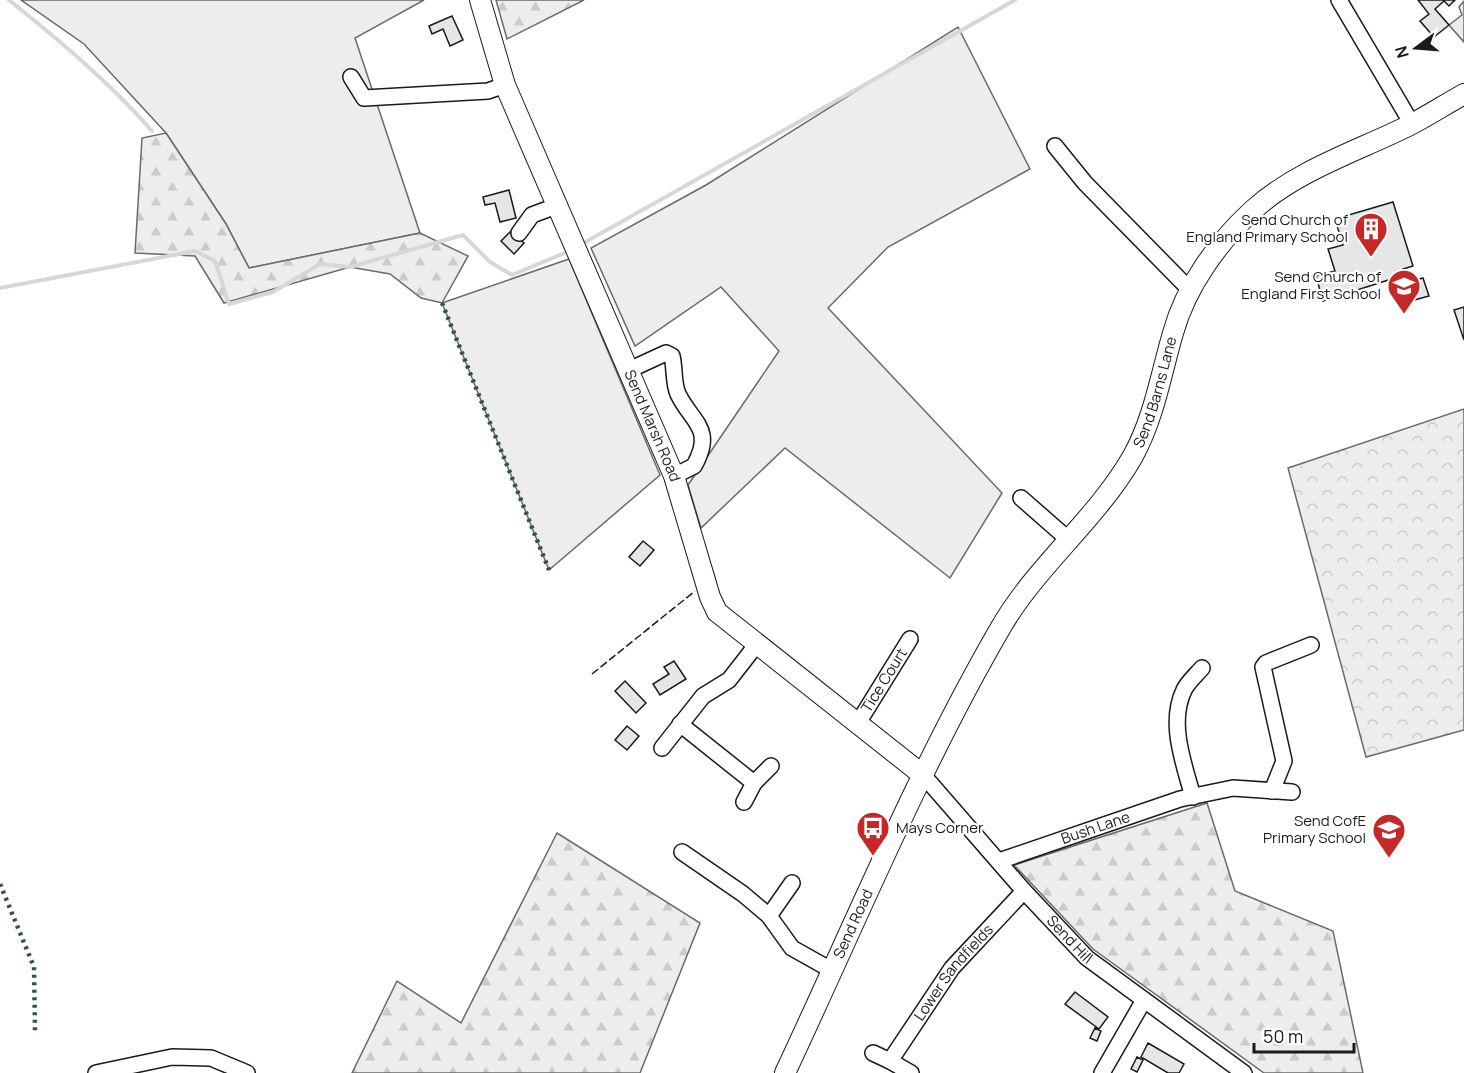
<svg xmlns="http://www.w3.org/2000/svg" width="1464" height="1073" viewBox="0 0 1464 1073" font-family="Manrope,sans-serif">
<style>
.built{fill:#ededed;stroke:#6a6a6a;stroke-width:1.5}
.forest{fill:url(#forest-firs);stroke:#6a6a6a;stroke-width:1.5}
.park{fill:url(#park-crowns);stroke:#6a6a6a;stroke-width:1.5}
.lines{fill:none;stroke-linecap:round;stroke-linejoin:round}
.stream{stroke:#d7d7d7;stroke-width:4}
.building{fill:#e6e6e6;stroke:#1a1a1a;stroke-width:1.5}
.minor-casing{stroke:#1a1a1a;stroke-width:18}
.major-casing{stroke:#1a1a1a;stroke-width:22}
.minor{stroke:#fff;stroke-width:15}
.major{stroke:#fff;stroke-width:20}
.hedge{stroke:#2b5a34;stroke-width:4.5;stroke-dasharray:3 4.5;stroke-linecap:butt}
.fence{stroke:#1a1a1a;stroke-width:1.5;stroke-dasharray:8 3;stroke-linecap:butt}
.labels{text-anchor:middle;stroke-width:4.5;stroke-linejoin:round;paint-order:stroke}
.poi-label{font-size:15px;fill:#1a1a1a;stroke:#fff;text-anchor:end}
.street-label{font-size:15px;fill:#1a1a1a;stroke:#fff}
</style>
<defs>
<pattern id="forest-firs" width="22" height="20" patternUnits="userSpaceOnUse" patternTransform="scale(1.5)"><rect width="22" height="20" fill="#ededed"/><path d="M5 1l3.5 6h-7zM16 11l3.5 6h-7z" fill="#cbcbcb"/></pattern>
<pattern id="park-crowns" width="20" height="18" patternUnits="userSpaceOnUse" patternTransform="scale(1.5)"><rect width="20" height="18" fill="#ededed"/><path d="M2 6a3 3 0 1 1 6 0M12 15a3 3 0 1 1 6 0" fill="none" stroke="#cbcbcb"/></pattern>
</defs>
<rect width="100%" height="100%" fill="#fff"/>
<path class="built" d="M21 0H424L355 38 420 233 249 268 226 224 166 133 84 44Z
M1464 1V42L1449 25 1462 15 1459 7Z
M958 27 1030 169 888 247 828 308 1002 493 950 578 785 448 701 528 688 485 779 351 721 287 635 346 591 248 706 185Z
M569 259 660 475 549 570 442 303Z"/>
<path class="forest" d="M496 0H584L507 39Z
M166 133 226 224 249 268 420 233 468 256 442 303 421 298 390 274 350 267 224 303 195 256 135 253 142 138Z
M1207 803 1235 891 1333 931 1363 1073H1264L1093 949 1014 865Z
M557 833 700 923 640 1073H352L397 981 461 1023Z"/>
<path class="park" d="M1464 409V730L1366 757 1288 468Z"/>
<g class="lines">
<path class="stream" d="M9 0C60 41 109 82 152 131
M582 244 1015 0
M0 288 195 251 215 261 229 304 273 292 320 264 350 267 463 235 490 262 512 275 567 252"/>
</g>
<path class="building" d="M1418 0H1455L1449 6 1444 1 1435 9 1449 25 1434 37 1420 21 1429 14Z
M452 16 463 40 450 46 443 29 432 34 429 26Z
M509 190 516 218 500 222 495 203 485 205 483 197Z
M1393 202 1413 266 1403 269 1404 275 1323 301 1316 276 1335 271 1328 249 1343 245 1335 219Z
M511 231 524 243 514 254 501 241Z
M1423 278 1429 296 1407 302 1402 284Z
M1464 307V340L1454 310Z
M643 541 654 550 640 566 629 557Z
M674 661 686 679 660 695 653 684 669 674 664 667Z
M625 681 646 703 636 713 615 691Z
M627 726 639 736 627 750 615 740Z
M1075 992 1108 1017 1099 1029 1065 1004Z
M1095 1028 1101 1031 1097 1041 1090 1038Z
M1148 1043 1184 1064 1179 1073H1168L1141 1057Z
M1137 1057 1143 1060 1137 1072 1131 1069Z"/>
<g class="lines">
<g class="minor-casing">
<g id="minor">
<path d="M1339 0 1412 124"/>
<path d="M351 77 364 98 488 91 505 85"/>
<path d="M1055 146 1085 183 1191 291"/>
<path d="M519 233 532 215 556 206"/>
<path d="M629 370 666 353 672 356C675 368 673 383 678 394 692 423 715 428 694 466L674 476"/>
<path d="M1021 498 1069 540"/>
<path id="s1" d="M858 723 910 639"/>
<path d="M680 724 754 783 744 802"/>
<path d="M662 748 703 696 729 680 757 644"/>
<path id="s2" d="M924 776 1024 891 1087 958 1244 1073"/>
<path d="M754 783 771 766"/>
<path d="M1272 791 1284 761 1263 667 1266 663 1311 645"/>
<path d="M1193 797C1184 764 1168 723 1184 690 1187 683 1196 675 1202 668"/>
<path d="M682 852 743 894 769 916 792 948 833 971"/>
<path id="s3" d="M999 861 1180 799 1233 788 1292 792"/>
<path d="M769 916 792 883"/>
<path id="s4" d="M873 1053 890 1061 952 968 1024 891"/>
<path d="M890 1061 911 1073"/>
<path d="M96 1073 172 1057 211 1058 247 1073"/>
<path d="M1102 1073 1144 1000"/>
</g>
</g>
<g class="major-casing">
<g id="major">
<path id="s5" d="M480 0 505 85 674 476 710 597 717 612 924 776"/>
<path id="s6" d="M785 1073C855 924 918 770 1001 627 1037 565 1097 519 1133 456 1154 418 1161 374 1173 333 1186 286 1218 242 1253 210 1297 170 1358 151 1410 125 1429 115 1446 104 1464 94"/>
</g>
</g>
<use href="#minor" class="minor"/>
<use href="#major" class="major"/>
<path class="hedge" d="M442 303 549 570
M0 884 34 967 35 1031"/>
<path class="fence" d="M592 674 695 591"/>
</g>
<defs>
<g id="building-pin" transform="scale(1.725)"><path d="M0 17L-7.5 6A9.5 9.5 0 1 1 7.5 6Z" fill="#c62828" stroke="#fff"/><path d="M-4-6H4V6H1V3H-1V6H-4ZM-2.5-4.3h1.7v1.8h-1.7ZM.8-4.3h1.7v1.8H.8ZM-2.5-1h1.7V.8h-1.7ZM.8-1h1.7V.8H.8Z" fill="#fff"/></g>
<g id="school-pin" transform="scale(1.725)"><path d="M0 17L-7.5 6A9.5 9.5 0 1 1 7.5 6Z" fill="#c62828" stroke="#fff"/><path d="M0-5L7-2L0 1L-7-2ZM-4 1L0 2.5L4 1V4Q0 6-4 4Z" fill="#fff"/></g>
<g id="bus-pin" transform="scale(1.725)"><path d="M0 17L-7.5 6A9.5 9.5 0 1 1 7.5 6Z" fill="#c62828" stroke="#fff"/><path d="M-5-6H5V4H4V6H2V4H-2V6H-4V4H-5ZM-3.5-4V0h7V-4ZM-3.5 1.2v1.5H-2V1.2ZM2 1.2v1.5H3.5V1.2Z" fill="#fff"/></g>
</defs>
<g fill-rule="evenodd">
<use href="#building-pin" x="1371" y="229"/>
<use href="#school-pin" x="1404" y="286"/>
<use href="#bus-pin" x="873" y="828"/>
<use href="#school-pin" x="1389" y="830"/>
</g>
<g class="labels">
<g class="poi-label">
<text x="1348" y="225">Send Church of<tspan x="1348" dy="17">England Primary School</tspan></text>
<text x="1381" y="282">Send Church of<tspan x="1381" dy="17">England First School</tspan></text>
<text x="1366" y="826">Send CofE<tspan x="1366" dy="17">Primary School</tspan></text>
<text x="896" y="833" text-anchor="start">Mays Corner</text>
</g>
<g class="street-label">
<text dy="5" stroke="none"><textPath href="#s6" startOffset="780">Send Barns Lane</textPath></text>
<text dy="5" stroke="none"><textPath href="#s5" startOffset="460">Send Marsh Road</textPath></text>
<text dy="5" stroke="none"><textPath href="#s1" startOffset="50">Tice Court</textPath></text>
<text dy="5" stroke="none"><textPath href="#s3" startOffset="102">Bush Lane</textPath></text>
<text dy="5" stroke="none"><textPath href="#s6" startOffset="164">Send Road</textPath></text>
<text dy="5" stroke="none"><textPath href="#s2" startOffset="219">Send Hill</textPath></text>
<text dy="5" stroke="none"><textPath href="#s4" startOffset="128">Lower Sandfields</textPath></text>
</g>
</g>
<g transform="translate(1416 48) rotate(254)" stroke="#ffffff" stroke-width="4.5" paint-order="stroke">
<path d="M0-4.5L10 22L0 15L-10 22Z" fill="#1a1a1a"/>
<text y="-9" font-size="16" font-weight="bold" text-anchor="middle" fill="#1a1a1a">N</text>
</g>
<path d="M1254 1043v9h100v-9" fill="none" stroke="#1a1a1a" stroke-width="3"/>
<text x="1263" y="1043" font-size="18" fill="#1a1a1a" stroke="#ffffff" stroke-width="4.5" paint-order="stroke">50 m</text>
</svg>
